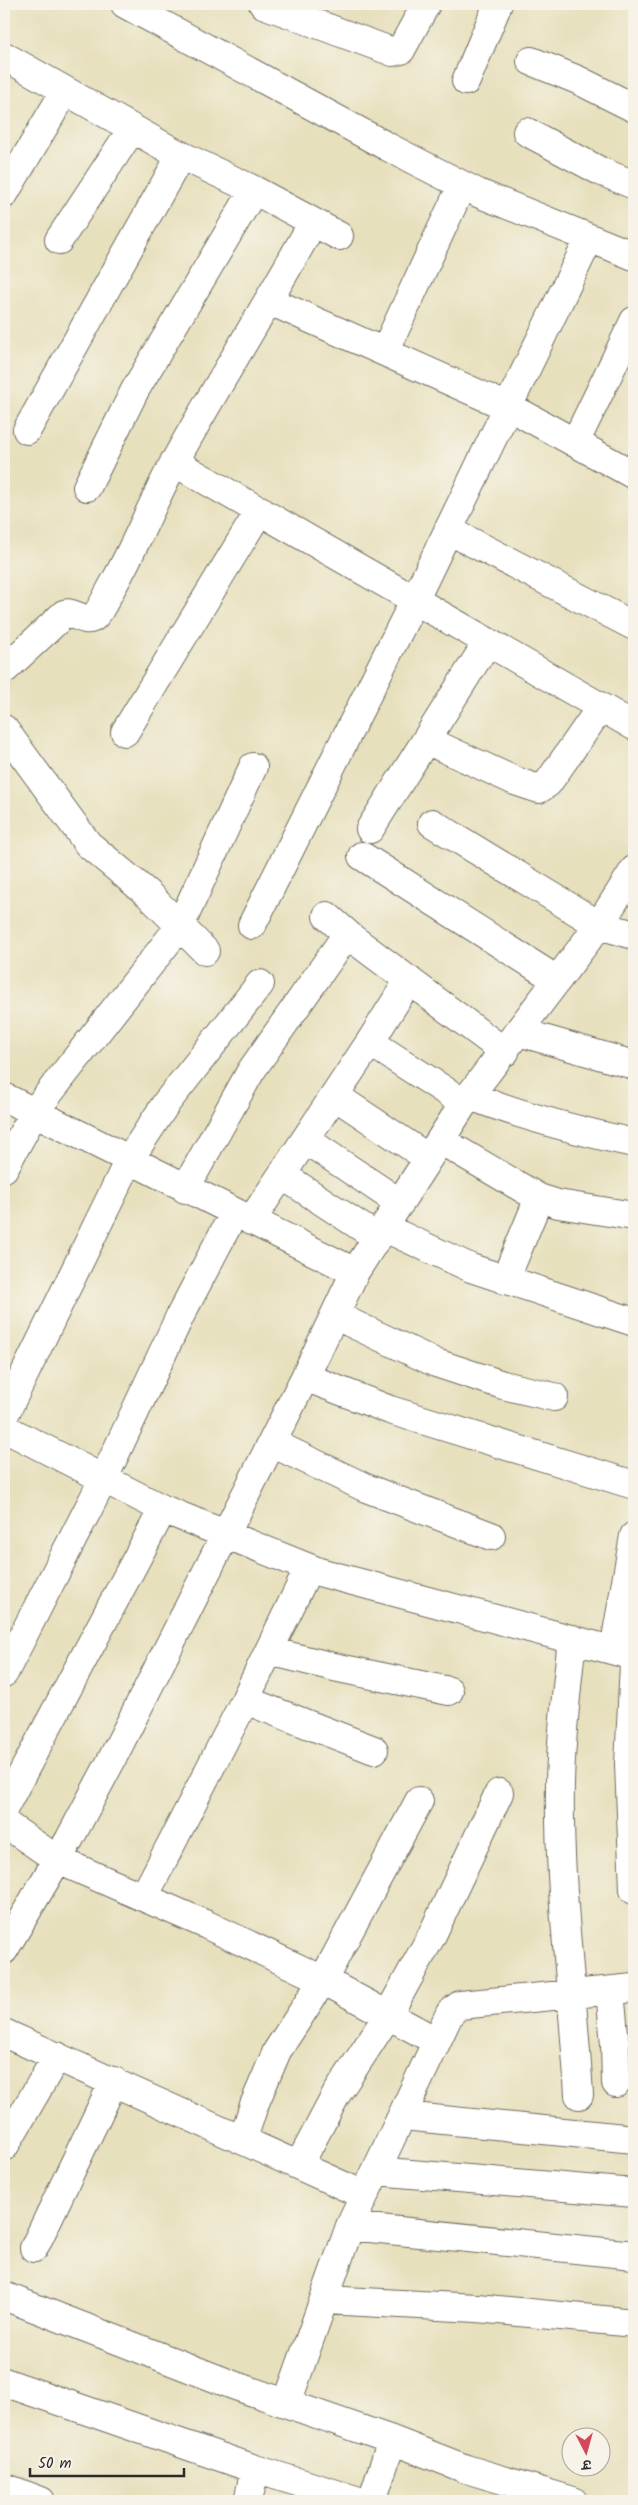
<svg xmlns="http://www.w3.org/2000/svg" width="638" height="2505" viewBox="0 0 638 2505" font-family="Kalam,'Playpen Sans Deva',sans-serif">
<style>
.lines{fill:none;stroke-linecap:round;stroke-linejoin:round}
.minor-casing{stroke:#6d6a5e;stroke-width:30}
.minor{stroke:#fff;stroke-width:28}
</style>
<rect width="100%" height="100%" fill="#f7f3e8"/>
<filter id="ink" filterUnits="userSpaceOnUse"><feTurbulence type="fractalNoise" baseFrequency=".02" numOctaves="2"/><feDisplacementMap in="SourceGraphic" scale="10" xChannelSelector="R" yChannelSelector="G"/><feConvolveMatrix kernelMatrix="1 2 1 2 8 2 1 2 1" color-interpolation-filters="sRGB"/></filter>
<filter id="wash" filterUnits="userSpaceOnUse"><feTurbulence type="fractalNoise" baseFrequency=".0096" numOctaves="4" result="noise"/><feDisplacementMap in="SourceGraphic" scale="20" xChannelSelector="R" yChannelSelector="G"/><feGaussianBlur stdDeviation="1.12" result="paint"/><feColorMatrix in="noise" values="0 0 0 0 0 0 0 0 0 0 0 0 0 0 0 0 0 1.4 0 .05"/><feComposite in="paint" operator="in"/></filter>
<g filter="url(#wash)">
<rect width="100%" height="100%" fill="#e7e0bd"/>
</g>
<g filter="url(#ink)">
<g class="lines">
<g class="minor-casing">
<path id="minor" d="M125 4 388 147 478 193 634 256
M263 4 393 52 401 50 426 4
M4 56 174 152 254 190 339 236
M531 61 578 80 634 108
M466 81 498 4
M527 132 600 171 634 185
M4 194 65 91
M59 240 132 129
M270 301 517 411 634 475
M385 351 462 185
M27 430 181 155
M575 443 634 321
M174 462 634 726
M87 487 135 390 254 190
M448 530 634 626
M4 670 64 614C74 610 86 626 95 616 102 608 107 596 112 587 136 546 152 502 175 461 219 381 269 303 313 222
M4 729 88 844 148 894 205 951
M125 732 260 510
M426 740 515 781 539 789 548 783 601 707
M432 823 599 925 634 935
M370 829 487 643
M362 856 557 980
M327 916 352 938 505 1052
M252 925 414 601 589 239
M519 1032 634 1065
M370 1042 464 1103
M335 1096 428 1158
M471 1096C524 1117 578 1131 634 1143
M4 1097 355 1272
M306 1140 400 1203
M440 1140 539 1198 558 1204 634 1216
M4 1168 35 1111 180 926 253 767
M282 1175 378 1238
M185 1189 251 1071 347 934
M251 1221 370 1042 409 980
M385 1228 471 1268 634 1322
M505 1280 539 1198
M336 1316 436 1363 503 1385 554 1397
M305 1377 390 1410 634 1485
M4 1416 129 1160 167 1102 260 984
M4 1428 163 1509 319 1572 634 1656
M272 1443 366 1488 491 1536
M572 1639C567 1687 561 1735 560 1783 558 1887 573 1991 579 2095
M614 1650 634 1536
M269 1651 334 1667 449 1691
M634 1664 629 1764 634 1890
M4 1673 103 1480 180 1316 234 1213
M245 1700 374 1750
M4 1808 163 1509
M4 1823 58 1860 207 1925 323 1980 436 2041
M144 1897 245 1700 309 1568
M4 1950 69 1840 111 1761 305 1377 355 1272 464 1103 599 925 634 870
M610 1991 615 2044 616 2083
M4 2033 364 2195
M403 2116 634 2139
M243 2139 254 2105 277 2051 323 1980 419 1801
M4 2147 57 2056
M299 2165 336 2095 388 2015 432 1935 499 1793
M376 2171 634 2193
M350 2226 634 2255
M34 2248 114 2081
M4 2296 233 2385 392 2440 466 2469 573 2501
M325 2300 477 2308 634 2323
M4 2382 255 2469 359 2501
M287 2403 350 2226 450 2013 460 2005 634 1988
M4 2487 41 2501
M248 2501 255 2469
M372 2501 392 2440"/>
</g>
<use href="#minor" class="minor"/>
</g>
</g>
<rect width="638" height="2505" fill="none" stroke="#f7f3e8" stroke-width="20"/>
<g transform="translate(586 2452) rotate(174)"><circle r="24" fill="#f7f3e8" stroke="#a5a39c"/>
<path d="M0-4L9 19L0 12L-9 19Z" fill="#d1495b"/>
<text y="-8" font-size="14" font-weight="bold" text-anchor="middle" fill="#2b2b2b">उ</text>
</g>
<path d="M30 2468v8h154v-8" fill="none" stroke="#2b2b2b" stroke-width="2.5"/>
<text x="38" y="2468" font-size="15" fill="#2b2b2b" stroke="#f7f3e8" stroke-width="4" paint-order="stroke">50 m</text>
</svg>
